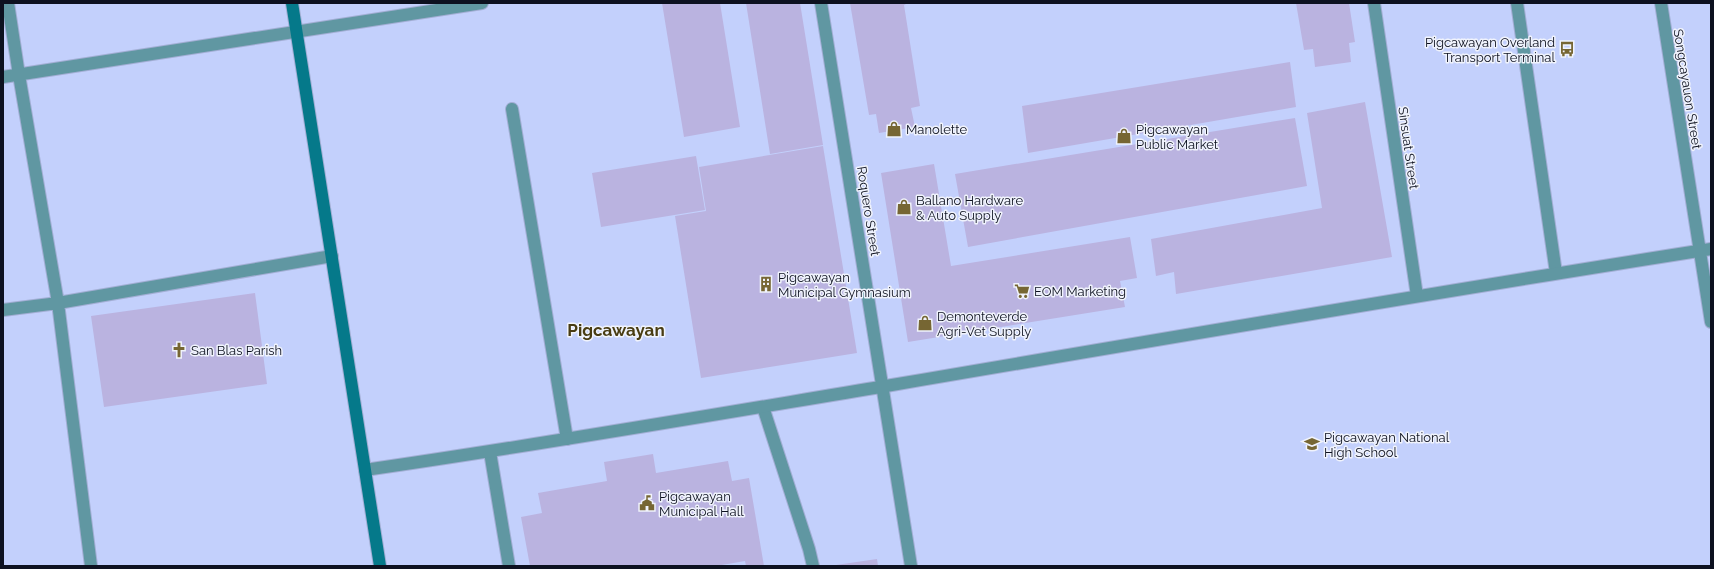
<svg xmlns="http://www.w3.org/2000/svg" width="1714" height="569" viewBox="0 0 1714 569" font-family="Raleway,sans-serif">
<style>
.building{fill:#bab3e0}
.lines{fill:none;stroke-linecap:round;stroke-linejoin:round}
.lane-casing{stroke:#a2aed4;stroke-width:14}
.street-casing{stroke:#a2aed4;stroke-width:14}
.secondary-casing{stroke:#a2aed4;stroke-width:14}
.lane{stroke:#6097a2;stroke-width:12}
.street{stroke:#6097a2;stroke-width:12}
.secondary{stroke:#05798a;stroke-width:12}
.labels{text-anchor:middle;stroke-width:3;stroke-linejoin:round;paint-order:stroke}
.poi-label{font-size:13px;fill:#0d1120;stroke:#f0f3fc;text-anchor:start}
.street-label{font-size:13px;fill:#0d1120;stroke:#f0f3fc}
.district-label{font-size:17px;font-weight:bold;fill:#483c13;stroke:#f0f3fc}
</style>
<rect width="100%" height="100%" fill="#c3d0fc"/>
<path class="building" d="M662 3H720L740 127 684 137Z
M746 3H800L823 145 770 154Z
M850 3H908L904 5 920 106 911 108 915 127 879 133 876 114 869 115Z
M1296 3H1349L1355 42 1349 43 1351 62 1315 67 1313 49 1304 50Z
M1290 62 1296 107 1028 153 1022 106Z
M1365 102 1392 257 1176 294 1174 272 1156 276 1151 239 1322 208 1307 113Z
M1295 118 1307 186 968 247 955 174Z
M823 146 857 353 701 378 675 216 706 211 699 167Z
M696 156 705 210 601 227 592 173Z
M934 164 951 266 1130 237 1137 278 1120 281 1125 307 908 342 881 173Z
M255 293 267 384 104 407 91 316Z
M653 454 656 473 728 461 732 481 749 478 764 566H746L745 561 716 566H530L521 517 542 513 538 493 607 481 604 462Z
M877 559 878 566H836V565Z"/>
<g class="lines">
<g class="lane-casing">
<path id="lane" d="M1517 3 1556 273
M512 109 567 439
M763 407 809 549 813 566
M490 452 509 566"/>
</g>
<g class="street-casing">
<path id="street" d="M8 3 19 75 58 303 91 566
M821 3 911 566
M1374 3 1417 296
M1661 3 1711 322
M3 77 482 3
M3 310 58 303 332 256
M365 470C539 445 712 415 886 386 1161 339 1436 292 1711 249"/>
</g>
<g class="secondary-casing">
<path id="secondary" d="M292 3 380 566"/>
</g>
<use href="#lane" class="lane"/>
<use href="#street" class="street"/>
<use href="#secondary" class="secondary"/>
</g>
<defs>
<g id="bus-bare" transform="scale(1.2)"><path d="M-5-6H5V4H4V6H2V4H-2V6H-4V4H-5ZM-3.5-4V0h7V-4ZM-3.5 1.2v1.5H-2V1.2ZM2 1.2v1.5H3.5V1.2Z" fill="#766633" stroke="#f0f3fc" stroke-width="2.5" paint-order="stroke"/></g>
<g id="shop-bare" transform="scale(1.2)"><path d="M-5-2.5h2.3a2.7 3.5 0 0 1 5.4 0H5L5.5 6h-11ZM-1.5-2.5h3a1.5 2.3 0 0 0-3 0Z" fill="#766633" stroke="#f0f3fc" stroke-width="2.5" paint-order="stroke"/></g>
<g id="building-bare" transform="scale(1.2)"><path d="M-4-6H4V6H1V3H-1V6H-4ZM-2.5-4.3h1.7v1.8h-1.7ZM.8-4.3h1.7v1.8H.8ZM-2.5-1h1.7V.8h-1.7ZM.8-1h1.7V.8H.8Z" fill="#766633" stroke="#f0f3fc" stroke-width="2.5" paint-order="stroke"/></g>
<g id="supermarket-bare" transform="scale(1.2)"><path d="M-6-5.5h2.5l.6 2H6L4.5 2H-2.5L-4.4-4H-6ZM-1.5 3.2a1.3 1.3 0 1 0 .1 0ZM3 3.2a1.3 1.3 0 1 0 .1 0Z" fill="#766633" stroke="#f0f3fc" stroke-width="2.5" paint-order="stroke"/></g>
<g id="church-bare" transform="scale(1.2)"><path d="M-1.2-6h2.4v3.5h3.3v2.4h-3.3V6h-2.4V-.1h-3.3v-2.4h3.3Z" fill="#766633" stroke="#f0f3fc" stroke-width="2.5" paint-order="stroke"/></g>
<g id="school-bare" transform="scale(1.2)"><path d="M0-5L7-2L0 1L-7-2ZM-4 1L0 2.5L4 1V4Q0 6-4 4Z" fill="#766633" stroke="#f0f3fc" stroke-width="2.5" paint-order="stroke"/></g>
<g id="civic-bare" transform="scale(1.2)"><path d="M-.6-6.5H3V-4.5H.6V-3L4-1V1h2V6H-6V1h2V-1L-.6-3ZM-1.2 2.5V6h2.4V2.5Z" fill="#766633" stroke="#f0f3fc" stroke-width="2.5" paint-order="stroke"/></g>
</defs>
<g fill-rule="evenodd">
<use href="#bus-bare" x="1567" y="49"/>
<use href="#shop-bare" x="894" y="129"/>
<use href="#shop-bare" x="1124" y="136"/>
<use href="#shop-bare" x="904" y="207"/>
<use href="#building-bare" x="766" y="284"/>
<use href="#supermarket-bare" x="1022" y="291"/>
<use href="#shop-bare" x="925" y="323"/>
<use href="#church-bare" x="179" y="350"/>
<use href="#school-bare" x="1312" y="444"/>
<use href="#civic-bare" x="647" y="503"/>
</g>
<g class="labels">
<g class="poi-label">
<text x="1555" y="47" text-anchor="end">Pigcawayan Overland<tspan x="1555" dy="15">Transport Terminal</tspan></text>
<text x="906" y="134">Manolette</text>
<text x="1136" y="134">Pigcawayan<tspan x="1136" dy="15">Public Market</tspan></text>
<text x="916" y="205">Ballano Hardware<tspan x="916" dy="15">&amp; Auto Supply</tspan></text>
<text x="778" y="282">Pigcawayan<tspan x="778" dy="15">Municipal Gymnasium</tspan></text>
<text x="1034" y="296">EOM Marketing</text>
<text x="937" y="321">Demonteverde<tspan x="937" dy="15">Agri-Vet Supply</tspan></text>
<text x="191" y="355">San Blas Parish</text>
<text x="1324" y="442">Pigcawayan National<tspan x="1324" dy="15">High School</tspan></text>
<text x="659" y="501">Pigcawayan<tspan x="659" dy="15">Municipal Hall</tspan></text>
</g>
<g class="street-label">
<text transform="translate(1688 89) rotate(81)" y="5">Songcayauon Street</text>
<text transform="translate(1409 148) rotate(82)" y="5">Sinsuat Street</text>
<text transform="translate(869 211) rotate(81)" y="5">Roquero Street</text>
</g>
<g class="district-label">
<text x="616" y="336">Pigcawayan</text>
</g>
</g>
<rect width="1714" height="569" fill="none" stroke="#0d1120" stroke-width="8"/>
</svg>
